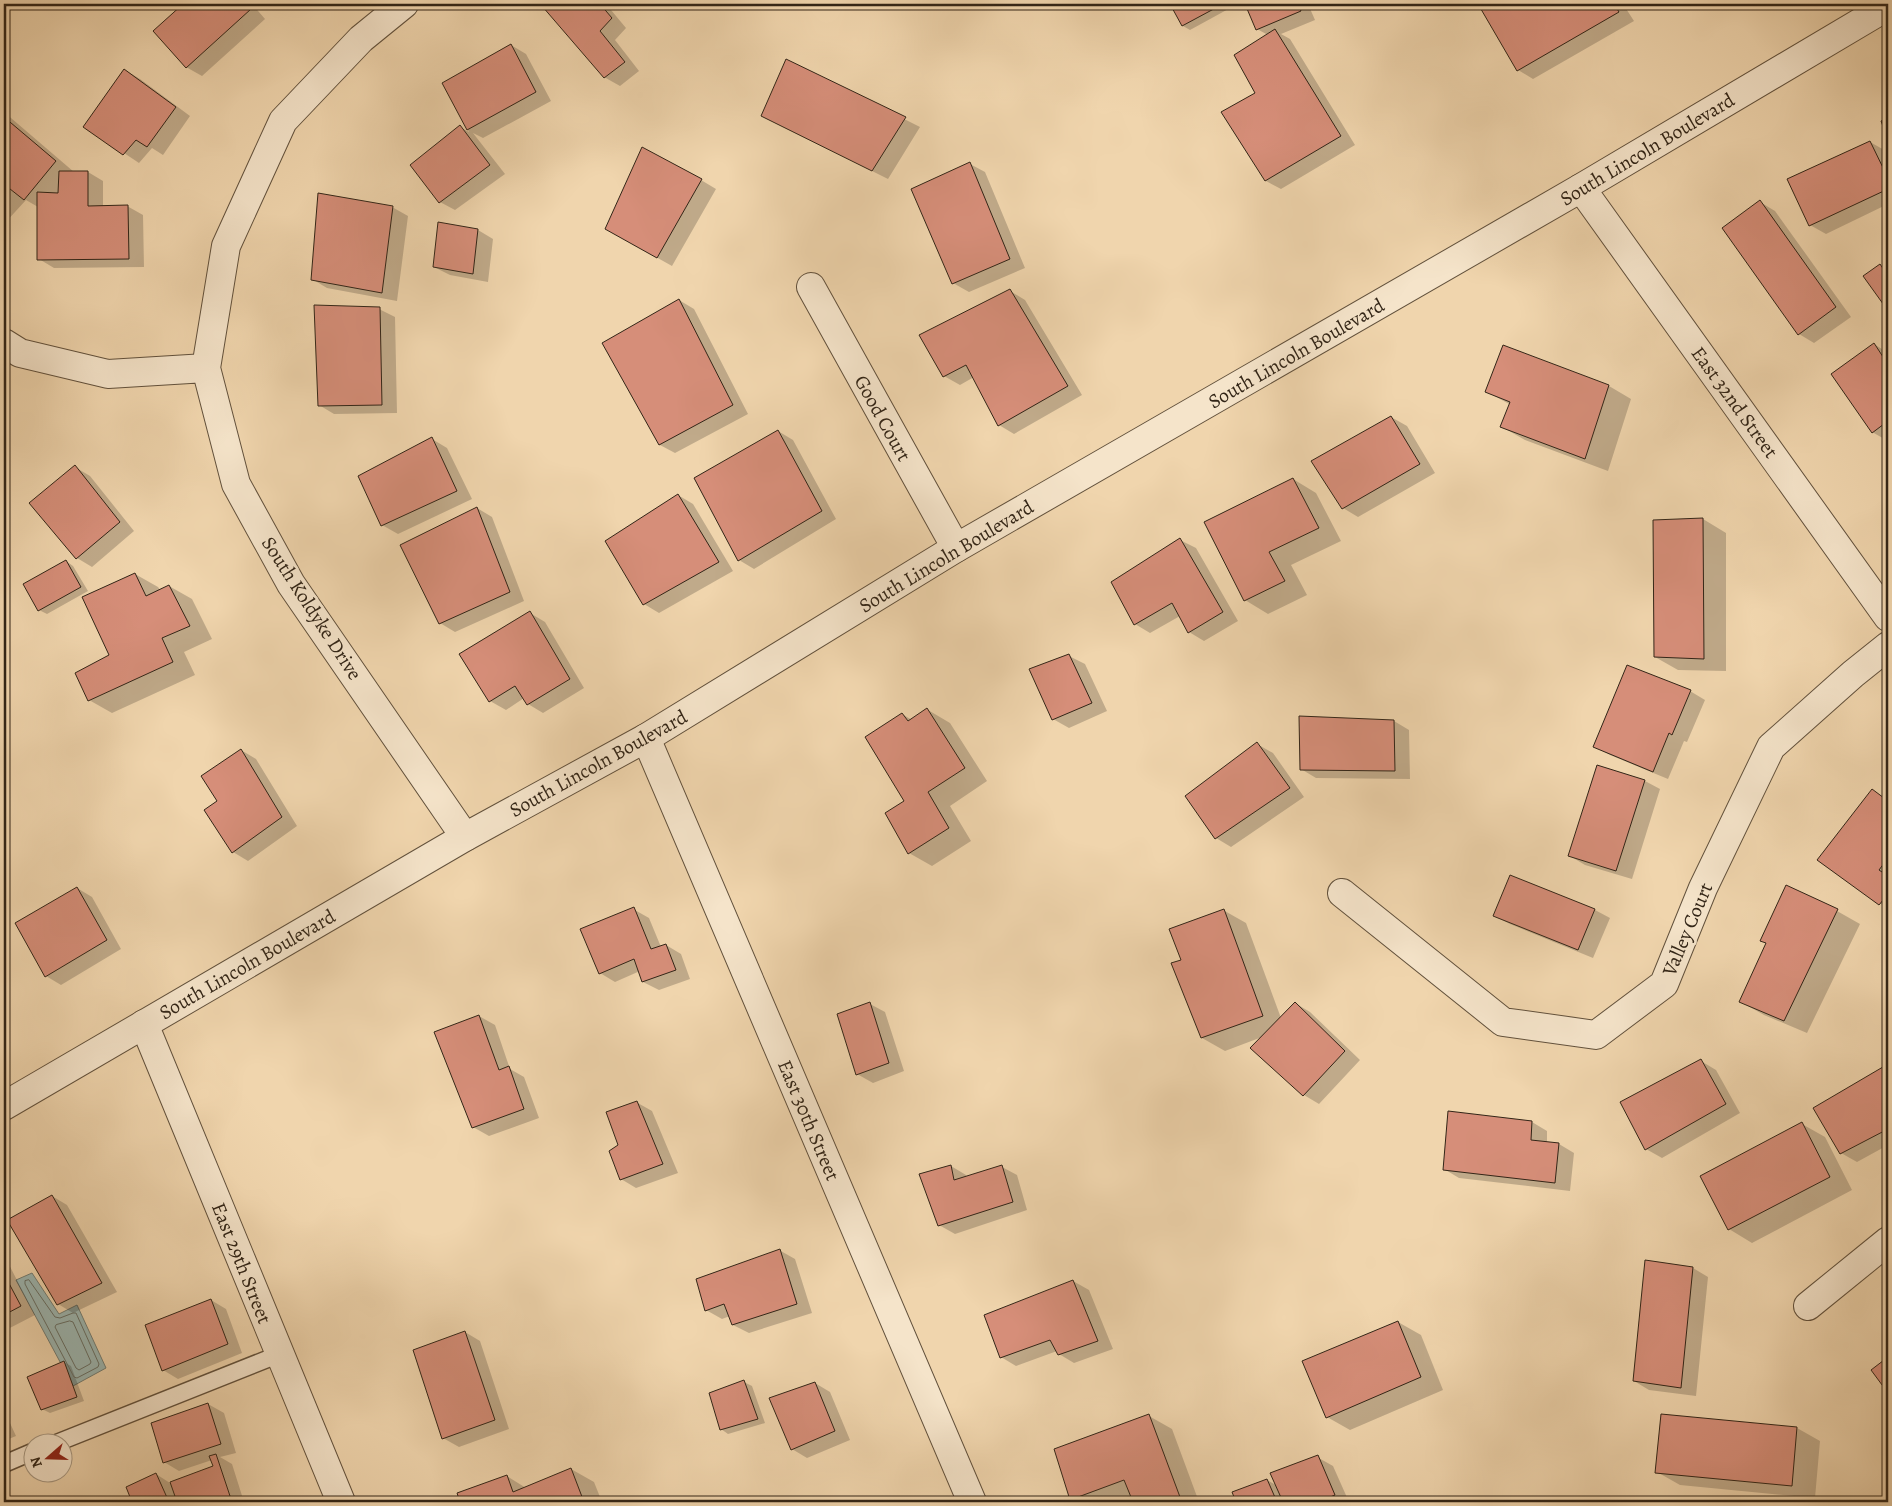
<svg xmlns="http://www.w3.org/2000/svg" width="1892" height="1506" viewBox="0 0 1892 1506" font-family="Alegreya,serif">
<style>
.water{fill:#9cb7b2;stroke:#727d74}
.shadow{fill:#0003}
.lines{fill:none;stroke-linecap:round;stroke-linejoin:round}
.shore{stroke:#676e64;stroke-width:1}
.building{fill:#d68e79;stroke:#322517}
.service-casing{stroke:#62513c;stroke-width:19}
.minor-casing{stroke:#62513c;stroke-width:30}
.tertiary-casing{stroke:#62513c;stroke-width:30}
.service{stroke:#f5e4ca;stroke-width:16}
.minor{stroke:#f5e4ca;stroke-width:28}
.tertiary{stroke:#f5e4ca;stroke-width:28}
.labels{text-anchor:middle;stroke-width:5;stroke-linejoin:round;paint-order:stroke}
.street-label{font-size:20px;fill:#322517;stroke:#f5e4ca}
</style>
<rect width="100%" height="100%" fill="#f0d5ad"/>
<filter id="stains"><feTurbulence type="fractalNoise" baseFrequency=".004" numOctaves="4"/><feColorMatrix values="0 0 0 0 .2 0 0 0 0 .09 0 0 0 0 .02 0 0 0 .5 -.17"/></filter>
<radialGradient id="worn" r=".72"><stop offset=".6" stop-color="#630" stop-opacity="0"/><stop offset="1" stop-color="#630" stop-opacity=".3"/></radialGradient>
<path class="water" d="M32 1273 59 1314 77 1305 106 1368 73 1386 16 1280Z"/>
<path class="shadow" d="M185 4H252L265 19 202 76 186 67 155 31Z
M547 4H606L626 28 615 40 639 71 620 86 604 77 544 6Z
M1171 4H1231L1232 7 1190 30 1183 26Z
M1246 4H1308L1315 20 1281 34 1290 39 1355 145 1281 189 1266 181 1223 112 1256 93 1268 35 1257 29Z
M1479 4H1623L1634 21 1533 79 1518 70Z
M511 45 526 54 551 101 483 138 473 133 505 174 455 210 440 202 460 127 469 132 443 83Z
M787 60 920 127 888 179 762 116Z
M125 70 140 79 190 116 163 155 152 148 139 163 85 127Z
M4 112 74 172H88L103 181V207L127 206 143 215 144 267 54 268 39 259 38 207 26 200 4 224Z
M1870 142 1886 151 1888 157V204L1826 234 1810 225Z
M970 164 985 172 1025 268 969 292 953 283Z
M701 180 716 189 672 266 622 238Z
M1760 202 1775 211 1851 317 1814 343 1799 334Z
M392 207 408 216 397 301 327 288 312 279Z
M439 224 478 230 493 239 488 282 450 275 434 267Z
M1880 266 1888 271V308L1886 307Z
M1010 291 1025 300 1082 395 1014 434 999 425 974 377 960 385 944 376Z
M679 300 694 309 748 414 675 453 660 445Z
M379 309 395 317 397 413 334 414 319 405Z
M1874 344 1888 353V441L1872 432Z
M1609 386 1631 399 1608 471 1525 440 1502 427 1511 405 1487 392Z
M1391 417 1407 426 1435 473 1358 517 1343 508Z
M778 431 793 440 836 519 754 569 739 560Z
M432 439 447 448 472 499 398 534 382 525 359 476Z
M75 467 90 476 134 531 92 567 77 558Z
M1293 479 1316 493 1341 541 1291 565 1307 595 1268 614 1245 600Z
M678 495 693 504 733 571 659 613 644 604Z
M477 508 492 517 524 601 455 632 440 623Z
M1703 519 1726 533V671L1678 670 1655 657Z
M1180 540 1196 548 1238 621 1204 641 1189 632 1180 616 1150 633 1135 624Z
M66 561 73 566 88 591 47 614 39 610Z
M135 574 158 587 160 590 169 586 192 599 212 639 184 652 195 675 112 713 89 700 110 656Z
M530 613 545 622 584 688 543 713 528 704 524 698 506 710 490 701Z
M1069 656 1085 664 1107 711 1069 728 1053 719Z
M1690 691 1705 700 1687 742 1684 741 1668 779 1610 755 1595 747Z
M928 710 950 723 987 781 950 806 971 841 932 866 909 853 902 714 912 720Z
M1301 718 1394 721 1409 730 1410 779 1316 778 1301 769Z
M1257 744 1273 753 1304 797 1231 847 1216 838Z
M241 750 256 759 297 826 248 861 233 852 218 801Z
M1645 781 1660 789 1632 879 1585 865 1570 856Z
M1872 791 1888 800V909L1819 860Z
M77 888 92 897 121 949 61 985 46 976Z
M633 909 649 918 661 947 666 945 681 954 690 979 659 990 643 982 640 971 615 982 600 973Z
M1223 910 1246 923 1281 1018 1295 1003 1310 1012 1360 1060 1319 1104 1304 1095 1262 1037 1225 1051 1202 1038 1182 960Z
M1595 910 1610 918 1593 958 1510 924 1494 916Z
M1837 911 1860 924 1807 1033 1764 1015 1741 1002Z
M870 1004 885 1012 904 1071 873 1083 857 1074Z
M479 1016 495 1025 510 1069 524 1077 539 1118 489 1136 473 1127Z
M1701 1061 1716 1070 1740 1113 1662 1158 1646 1149Z
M1888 1066V1145L1857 1162 1841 1153 1815 1108Z
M636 1102 652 1111 678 1173 636 1188 621 1179 620 1146Z
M1449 1112 1532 1122 1547 1131V1143L1559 1144 1574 1153 1570 1191 1459 1178 1444 1169Z
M1802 1124 1825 1137 1852 1190 1752 1243 1729 1229 1702 1176Z
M951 1166 966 1175 967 1177 1002 1167 1017 1175 1027 1210 955 1234 939 1225Z
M52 1196 67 1205 117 1292 73 1313 58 1304Z
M779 1250 795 1259 812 1313 749 1333 733 1325 730 1316 722 1319 706 1310Z
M4 1255 35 1315 4 1331Z
M1646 1262 1693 1268 1708 1277 1696 1396 1649 1390 1634 1381Z
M1073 1281 1089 1290 1113 1349 1074 1363 1059 1354 1057 1351 1016 1366 1001 1357Z
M211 1300 226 1309 242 1353 178 1379 163 1370Z
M1398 1322 1421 1335 1443 1390 1350 1430 1327 1417Z
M465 1332 480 1341 509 1429 459 1447 443 1438Z
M64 1362 71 1366 84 1401 50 1413 42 1409Z
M744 1382 752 1386 765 1423 728 1434 721 1429Z
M815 1383 830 1392 850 1440 807 1458 792 1449Z
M208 1404 224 1413 236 1453 220 1457 232 1464 244 1502H133L128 1487 156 1474 170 1483 215 1467 212 1460 179 1471 164 1462 153 1424Z
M4 1410 16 1436 4 1441Z
M1149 1416 1172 1429 1199 1502H1134L1132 1498 1121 1502H1077L1071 1499Z
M1797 1428 1820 1441 1815 1498 1680 1485 1657 1472Z
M1317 1457 1333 1466 1349 1502H1238L1234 1493 1267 1480 1278 1486Z
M571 1469 594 1482 602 1502H461L458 1494 507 1476 526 1488Z"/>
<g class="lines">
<path class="shore" d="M29 1280 55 1317 60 1318 73 1313H76L99 1364 98 1367 77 1378 74 1377 25 1284V1281Z
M70 1321 73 1322 91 1362 90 1364 79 1370 76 1368 55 1327 56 1325Z"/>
</g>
<path class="building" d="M183 4H246L251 9 186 68 153 31Z
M545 4H600L612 18 600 31 625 62 604 78 542 6Z
M1170 4H1223L1182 26Z
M1245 4H1298L1301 11 1256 30Z
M1478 4H1614L1619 12 1517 71Z
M1275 29 1341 136 1265 181 1221 112 1255 93 1234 55Z
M511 44 536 92 467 130 442 83Z
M786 59 906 117 872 171 761 116Z
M124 69 176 107 147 147 136 140 123 155 83 127Z
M4 117 56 161 24 200 5 185 4 187Z
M1888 118V140L1881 121Z
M460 125 490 165 439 203 410 165Z
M1870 141 1888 178V189L1809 226 1787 179Z
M642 147 702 179 657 258 605 229Z
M970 162 1010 259 952 284 911 189Z
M59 171H88V206L128 205 129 259 37 260V192L58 193Z
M318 193 393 206 382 293 311 280Z
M1760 200 1836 307 1798 335 1722 228Z
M438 222 478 229 473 274 433 267Z
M1880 264 1888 276V306L1886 308 1863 276Z
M1010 289 1068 386 998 426 966 365 943 377 919 335Z
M679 299 733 405 659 445 602 343Z
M314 305 380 307 382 405 318 406Z
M1874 343 1885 360 1888 358V421L1872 433 1831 374Z
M1503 345 1609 385 1585 459 1500 427 1510 402 1485 392Z
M1391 416 1420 464 1342 509 1311 461Z
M778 430 822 511 738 561 694 478Z
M432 437 457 491 381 526 358 476Z
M75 465 120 522 76 559 29 503Z
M1293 478 1319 528 1269 552 1285 581 1244 601 1204 522Z
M678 494 719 562 643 605 605 541Z
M477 507 510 592 439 624 400 545Z
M1703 518 1704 659 1654 657 1653 520Z
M1180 538 1223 612 1188 633 1172 603 1134 625 1111 582Z
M66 560 81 587 38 611 23 584Z
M135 573 146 596 169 585 190 626 162 638 173 662 88 701 75 673 109 655 82 597Z
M530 611 570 679 527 705 515 686 489 702 459 654Z
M1069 654 1092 703 1052 720 1029 669Z
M1627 665 1691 690 1672 735 1669 733 1653 772 1593 747Z
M927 708 965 768 928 792 949 828 908 854 885 813 904 801 865 737 902 713 908 721Z
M1299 716 1394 720 1395 771 1300 770Z
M1257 742 1290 788 1215 839 1185 796Z
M241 749 282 817 232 853 204 810 217 801 201 776Z
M1597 765 1645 780 1616 871 1568 856Z
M1872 789 1888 801V858L1879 870 1888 876V894L1879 905 1817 860Z
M1510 875 1595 909 1578 950 1493 916Z
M1786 885 1838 909 1784 1021 1739 1002 1766 943 1760 941Z
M77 887 107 940 45 977 15 923Z
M634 907 651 949 666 944 676 970 642 982 634 959 599 974 580 929Z
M1224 909 1263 1016 1201 1038 1171 963 1181 960 1169 929Z
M870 1002 889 1063 856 1075 837 1014Z
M1295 1002 1345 1051 1303 1096 1250 1048Z
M479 1015 499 1070 509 1066 524 1109 472 1128 434 1032Z
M1701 1059 1726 1104 1645 1150 1620 1102Z
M1888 1064V1129L1840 1154 1813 1108Z
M637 1101 663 1164 620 1180 609 1151 618 1145 606 1112Z
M1448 1111 1532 1121 1531 1140 1559 1143 1555 1183 1443 1170Z
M1802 1122 1830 1177 1728 1230 1700 1176Z
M951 1165 954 1180 1002 1165 1013 1202 938 1226 919 1174Z
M52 1195 102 1283 57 1305 7 1220Z
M780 1249 797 1304 732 1325 724 1304 705 1311 696 1279Z
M1645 1260 1693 1267 1681 1388 1633 1381Z
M4 1274 21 1306 4 1315Z
M1073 1280 1098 1341 1058 1355 1050 1340 1000 1358 984 1315Z
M211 1299 228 1344 162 1371 145 1325Z
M1398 1321 1421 1377 1326 1418 1302 1361Z
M465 1331 495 1420 442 1439 413 1350Z
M1888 1357V1393L1871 1370Z
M64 1361 77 1397 41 1410 27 1377Z
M744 1380 758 1419 720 1430 709 1393Z
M815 1382 835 1431 791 1450 769 1398Z
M208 1403 221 1444 163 1463 151 1423Z
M1149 1414 1180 1497 1167 1502H1133L1124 1480 1070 1500 1054 1449Z
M1661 1414 1797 1427 1792 1486 1655 1473Z
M216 1454 232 1502H177L170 1482 213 1466 209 1456Z
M1318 1455 1335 1495 1318 1502H1283L1270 1473Z
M571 1468 584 1502H460L457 1493 507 1475 513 1492Z
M156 1473 169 1502H132L126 1487Z
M1267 1479 1277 1502H1236L1232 1492Z"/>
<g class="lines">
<g class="service-casing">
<path id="service" d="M54 1444 280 1354
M4 1464 32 1452"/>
</g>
<g class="minor-casing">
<path id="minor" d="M404 4 361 39 283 121 226 246 206 368 236 484 291 584 465 837
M1581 188 1888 617
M811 287 956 548
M4 343 20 353 108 374 206 368
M646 738 972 1502
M1342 893 1503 1022 1596 1035 1664 984 1703 888 1771 747 1853 674 1888 646
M144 1024 341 1502
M1808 1306 1888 1241"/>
</g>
<g class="tertiary-casing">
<path id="tertiary" d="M4 1106 465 837 646 738 956 548 1581 188 1888 6"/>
</g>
<use href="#service" class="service"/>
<use href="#minor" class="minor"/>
<use href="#tertiary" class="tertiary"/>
</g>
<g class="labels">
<g class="street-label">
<text transform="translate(1647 149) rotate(-31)" y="7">South Lincoln Boulevard</text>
<text transform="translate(1296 353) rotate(-30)" y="7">South Lincoln Boulevard</text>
<text transform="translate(1735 402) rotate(54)" y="7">East 32nd Street</text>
<text transform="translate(883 418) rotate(61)" y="7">Good Court</text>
<text transform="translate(946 556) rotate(-31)" y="7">South Lincoln Boulevard</text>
<text transform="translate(312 608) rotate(57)" y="7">South Koldyke Drive</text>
<text transform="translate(598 763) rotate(-29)" y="7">South Lincoln Boulevard</text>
<text transform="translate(1687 929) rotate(-67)" y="7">Valley Court</text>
<text transform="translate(247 964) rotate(-30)" y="7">South Lincoln Boulevard</text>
<text transform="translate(809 1120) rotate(67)" y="7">East 30th Street</text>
<text transform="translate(242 1263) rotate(68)" y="7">East 29th Street</text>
</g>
</g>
<rect width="1892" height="1506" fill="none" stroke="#f0d5ad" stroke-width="20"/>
<rect x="5" y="5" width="1882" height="1496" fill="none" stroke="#322517" stroke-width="2.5"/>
<rect x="10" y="10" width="1872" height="1486" fill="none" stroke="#322517"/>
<g transform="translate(48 1458) rotate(250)"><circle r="24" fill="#f5e4ca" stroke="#a79882"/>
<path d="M0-4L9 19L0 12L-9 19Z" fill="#8f2418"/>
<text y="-8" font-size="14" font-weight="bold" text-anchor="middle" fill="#322517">N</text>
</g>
<rect width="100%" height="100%" filter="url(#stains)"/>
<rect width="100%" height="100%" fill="url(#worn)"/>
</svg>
